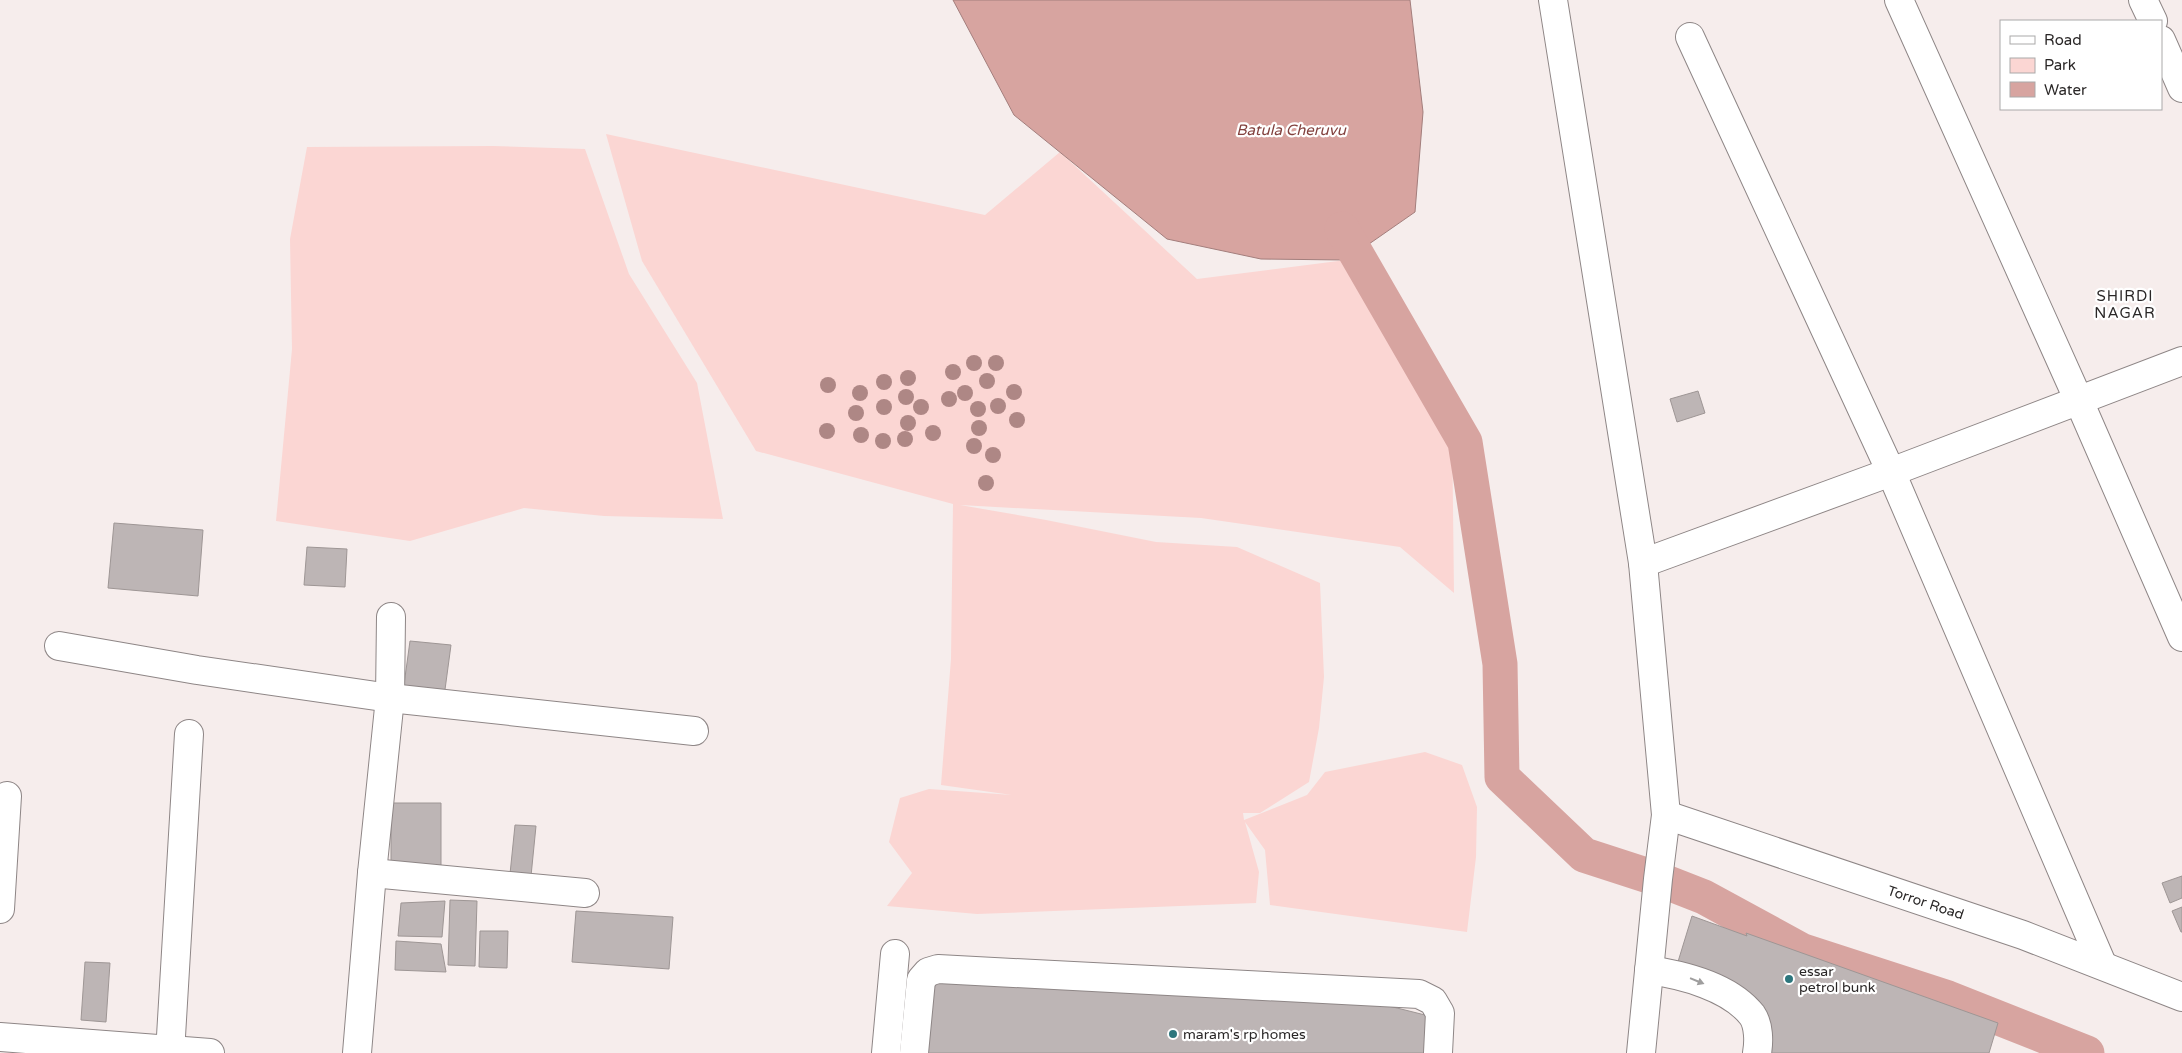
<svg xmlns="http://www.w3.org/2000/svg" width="2182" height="1053" viewBox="0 0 2182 1053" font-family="'Varela Round',sans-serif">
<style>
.green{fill:#fbd6d3}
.water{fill:#d7a4a0;stroke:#a37e7c}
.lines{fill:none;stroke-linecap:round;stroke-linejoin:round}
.canal{stroke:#d7a4a0;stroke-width:35}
.building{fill:#bdb5b5;stroke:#9e9695}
.minor-casing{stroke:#8e8686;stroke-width:30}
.minor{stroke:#fff;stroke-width:28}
.tree{fill:#ae8785}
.oneway{fill:#9f9e9e}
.poi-dot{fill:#2d767d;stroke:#fff;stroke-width:2}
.labels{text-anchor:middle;stroke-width:4.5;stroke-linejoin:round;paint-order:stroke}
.street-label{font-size:14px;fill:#2a2727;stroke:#fff}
.poi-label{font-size:14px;fill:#2a2727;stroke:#fff;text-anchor:start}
.water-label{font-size:15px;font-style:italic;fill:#82413e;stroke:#fff}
.neighbourhood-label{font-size:15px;letter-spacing:1px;fill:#2a2727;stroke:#fff}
</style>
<rect width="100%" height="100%" fill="#f6edec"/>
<path class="green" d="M606 134 985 215 1060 152 1197 279 1346 260 1452 421 1454 593 1400 547 1201 518 960 505 1046 520 1156 542 1237 547 1320 583 1324 677 1319 728 1309 782 1260 813H1243L1244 820 1307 795 1325 772 1425 752 1462 765 1477 807 1476 857 1467 932 1270 905 1265 850 1245 822 1259 872 1256 903 977 914 887 906 912 873 889 842 900 798 929 789 1012 795 941 785 951 659 953 504 756 451 642 261Z
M493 146 585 149 629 274 697 383 723 519 604 516 524 508 410 541 276 521 292 349 290 239 307 147Z"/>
<path class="water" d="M953 0H1410L1423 112 1415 212 1346 260 1261 259 1167 239 1014 115Z"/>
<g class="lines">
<path class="canal" d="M1342 229 1465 442 1500 664 1502 777 1584 855 1658 879 1704 897 1803 951 1948 998 2087 1053"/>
</g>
<path class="building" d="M1698 391 1705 413 1677 422 1670 399Z
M114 523 203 530 198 596 108 588Z
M307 547 347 549 345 587 304 585Z
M410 641 451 645 444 697 403 692Z
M391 803H441V869H391Z
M515 825 536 826 531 876 510 874Z
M2182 876V898L2170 903 2162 883Z
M450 900 477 901 475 966 448 965Z
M445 901 442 937 398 936 401 903Z
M2182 907V932H2181L2172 911Z
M576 911 673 917 669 969 572 962Z
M1692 916 1747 936 1746 933 1998 1023 1989 1053H1767L1770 1036 1677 965Z
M480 931H508L507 968 479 967Z
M396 941 441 944 446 972 395 970Z
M85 962 110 963 106 1022 81 1020Z
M931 981 1365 1000 1429 1016 1430 1053H914Z"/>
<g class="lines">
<g class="minor-casing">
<g id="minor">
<path d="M1553 0 1643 563 1666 815 1658 879 1641 1053"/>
<path d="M1899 0 2079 401 2182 637"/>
<path d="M2143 0 2153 21"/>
<path d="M1690 37 1891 472 2102 964"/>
<path d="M2161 40 2182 88"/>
<path d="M1643 563 1891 472 2182 361"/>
<path d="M59 646 197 670 390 698 694 731"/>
<path id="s1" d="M1666 815 2023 935 2182 997"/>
<path d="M372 873 585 893"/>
<path d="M0 909 7 796"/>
<path d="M1649 970C1683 975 1730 987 1752 1015 1759 1025 1759 1042 1757 1053"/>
<path d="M0 1037 210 1053"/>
<path d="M170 1053 189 734"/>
<path d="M357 1053 372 873 390 698 391 617"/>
<path d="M886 1053 895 954"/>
<path d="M914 1053 921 980 928 972 938 969 1419 994 1433 1001 1440 1013 1438 1053"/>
</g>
</g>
<use href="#minor" class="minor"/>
</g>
<g class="tree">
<circle cx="974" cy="363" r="8"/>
<circle cx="996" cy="363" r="8"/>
<circle cx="953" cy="372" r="8"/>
<circle cx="908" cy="378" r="8"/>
<circle cx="987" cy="381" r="8"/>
<circle cx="884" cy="382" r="8"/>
<circle cx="828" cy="385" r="8"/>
<circle cx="1014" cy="392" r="8"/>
<circle cx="860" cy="393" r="8"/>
<circle cx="965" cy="393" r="8"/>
<circle cx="906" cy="397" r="8"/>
<circle cx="949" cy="399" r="8"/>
<circle cx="998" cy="406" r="8"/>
<circle cx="884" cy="407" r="8"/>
<circle cx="921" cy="407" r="8"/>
<circle cx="978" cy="409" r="8"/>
<circle cx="856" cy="413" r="8"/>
<circle cx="1017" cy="420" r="8"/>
<circle cx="908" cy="423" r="8"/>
<circle cx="979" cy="428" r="8"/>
<circle cx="827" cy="431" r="8"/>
<circle cx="933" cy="433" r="8"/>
<circle cx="861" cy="435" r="8"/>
<circle cx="905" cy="439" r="8"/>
<circle cx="883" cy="441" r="8"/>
<circle cx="974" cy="446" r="8"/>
<circle cx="993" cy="455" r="8"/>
<circle cx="986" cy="483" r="8"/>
</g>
<defs><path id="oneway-solid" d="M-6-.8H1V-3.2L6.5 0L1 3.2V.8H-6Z" transform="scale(1.25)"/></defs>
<use class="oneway" href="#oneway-solid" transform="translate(1697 981) rotate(22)"/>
<g class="poi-dot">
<circle cx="1789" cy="979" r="5"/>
<circle cx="1173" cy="1034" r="5"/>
</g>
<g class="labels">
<g class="street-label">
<text dy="5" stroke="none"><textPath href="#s1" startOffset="274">Torror Road</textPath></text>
</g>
<g class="poi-label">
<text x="1799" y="976">essar<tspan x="1799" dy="16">petrol bunk</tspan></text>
<text x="1183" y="1039">maram's rp homes</text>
</g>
<g class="water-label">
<text x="1291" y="135">Batula Cheruvu</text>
</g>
<g class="neighbourhood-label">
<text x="2125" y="301">SHIRDI<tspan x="2125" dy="17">NAGAR</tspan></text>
</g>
</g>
<rect x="2000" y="20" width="162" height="90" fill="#ffffff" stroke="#aaa9a9"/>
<rect x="2010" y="36" width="25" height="8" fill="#ffffff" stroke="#aaa9a9"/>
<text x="2044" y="45" font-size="15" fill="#2a2727">Road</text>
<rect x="2010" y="58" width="25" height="15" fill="#fbd6d3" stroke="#aaa9a9"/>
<text x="2044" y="70" font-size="15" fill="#2a2727">Park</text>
<rect x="2010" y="82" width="25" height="15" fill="#d7a4a0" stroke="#aaa9a9"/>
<text x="2044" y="95" font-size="15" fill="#2a2727">Water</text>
</svg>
